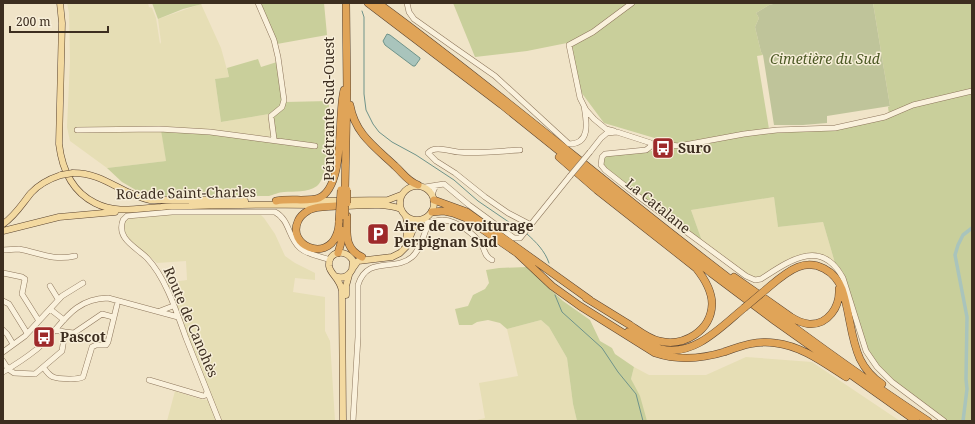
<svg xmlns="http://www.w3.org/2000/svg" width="975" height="424" viewBox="0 0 975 424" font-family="'Noto Serif',serif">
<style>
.farmland{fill:#e6deb5}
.green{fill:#c9cf9b}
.cemetery{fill:#bfc49a}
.water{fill:#a9c4bc;stroke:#6f938a}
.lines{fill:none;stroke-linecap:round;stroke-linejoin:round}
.stream{stroke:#6f938a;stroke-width:1}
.canal{stroke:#a9c4bc;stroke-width:3.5}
.minor-casing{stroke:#8d765c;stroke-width:6}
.major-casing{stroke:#5b4430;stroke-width:7}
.highway-casing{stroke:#5b4430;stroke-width:8}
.minor{stroke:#faf1dc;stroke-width:5}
.major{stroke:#f3d9a0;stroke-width:6}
.highway{stroke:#e0a458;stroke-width:7}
.minor-bridge-casing{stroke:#8d765c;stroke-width:6;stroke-linecap:butt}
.major-bridge-casing{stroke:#5b4430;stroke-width:7;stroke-linecap:butt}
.highway-bridge-casing{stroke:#5b4430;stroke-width:8;stroke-linecap:butt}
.minor-bridge{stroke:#faf1dc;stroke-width:5}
.major-bridge{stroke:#f3d9a0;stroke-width:6}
.highway-bridge{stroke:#e0a458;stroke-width:7}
.labels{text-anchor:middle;stroke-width:3;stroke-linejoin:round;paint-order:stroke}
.park-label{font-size:14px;font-style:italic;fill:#4d5a26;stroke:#f7eed8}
.street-label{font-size:14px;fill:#3d2e20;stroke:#f7eed8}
.poi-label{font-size:14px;font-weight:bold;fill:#3d2e20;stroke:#f7eed8;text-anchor:start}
</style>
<rect width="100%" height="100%" fill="#f0e4c8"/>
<path class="farmland" d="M67 3H148L149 7 152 8 156 18 160 44 161 42 158 19 201 4 221 48 229 77 215 79 221 122 269 114 272 136 268 137 161 126 166 161 107 168 70 141 67 127 70 61 69 13Z
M774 197 778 227 823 222 835 263 803 255 791 258 760 277 755 278 747 275 702 241 691 210Z
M173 213 260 214 264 218 275 234 285 256 295 263 315 273V280L295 278 293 292 325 297V331L330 341 335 421H167L175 391 200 399 207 400 212 398 166 283 187 280 186 261 157 263 129 239 123 230 124 221 127 218Z
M541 320 549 327 567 358 573 404 577 421H473L485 418 479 383 518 376 507 329Z
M746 357 812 362 900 421H647L631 379 634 367 649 375H706Z"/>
<path class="green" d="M152 3H206L183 9 158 19Z
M260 3H324L327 35 277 44Z
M453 3H777L769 5 756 13 759 18 755 27 761 52 763 55 757 56 769 129 678 145 604 123 581 92 567 43 527 51 475 57Z
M873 3H972V90L889 114 888 107 890 106Z
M258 59 261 67 277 62 282 100 281 106 269 114 221 122 215 79 229 77 227 68Z
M972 93V421H947L893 381 879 366 867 350 845 277 840 268 835 263 823 222 778 227 774 197 691 210 702 241 606 169 602 164 603 158 606 156 679 148 744 136 772 133 835 130 913 106Z
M329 101C329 118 330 177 317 186 307 193 294 191 284 192 279 192 273 195 269 196H160L141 193 122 182 107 168 166 161 161 130 210 134 274 141 276 138 273 116 285 102Z
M527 267 563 301 590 320 600 341 612 348 615 354 634 367 631 379 640 396 647 421H577L573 404 567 358 549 327 541 320 507 329 500 323 488 320 477 322 472 325H459L455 309 468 306 473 295 485 289 489 283 486 270 499 268Z"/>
<path class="cemetery" d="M777 3H873L890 106 827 116V123L803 125H774L763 55 761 52 755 27 759 18 756 13 769 5Z"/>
<path class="water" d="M387 34 390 35 420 58V59L415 66H413L385 45 383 41Z"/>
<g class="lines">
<path class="stream" d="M362 11 364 17V94L366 110 373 124 379 132 392 142 416 155 454 180 478 201 522 231
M527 234C536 242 545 251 549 263
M555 295 562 312 602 348 618 372 636 394 643 421"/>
<path class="canal" d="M963 421 967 389 966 379 967 317 955 255 958 245 963 235 972 228"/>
<g class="minor-casing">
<path id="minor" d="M258 3 274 40 278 57 284 100 282 107 271 116 274 139
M407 3 409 12 414 19 452 46 495 76 569 144C592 144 586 119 584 106
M77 130 159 129 210 132 315 146
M614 131 606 129 594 119 586 110 580 98 569 45 593 32 632 3
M651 143 650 147 646 150 605 154 602 157 601 165 605 170 638 196 746 276 755 280 761 279C789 261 821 237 843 278L866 351 877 367 892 382 944 421
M520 150C500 151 478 154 458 152 449 151 434 145 428 153L436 161 455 173 485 197 508 213 531 225
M590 152 601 138 607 133 617 132 651 143 679 146 744 134 777 130 835 128 885 117 913 105 972 91
M425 187 444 184 469 205 514 238H520L570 176
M432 194 436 185
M428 222C433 223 438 219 443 220 458 221 474 234 482 245 485 251 485 257 492 260
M3 250C8 250 14 249 19 249 40 253 53 261 75 256
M3 273 22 277 25 279 22 294 39 321
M50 286 58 299
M3 301 9 304 27 333
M50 309 64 320
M160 311 173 306
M3 330 7 334 13 344
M65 332 74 333 102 314 113 317
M3 352 25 336 62 296 83 283
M3 361 8 369 14 373 35 374 62 351 65 332 54 330
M44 368C46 371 49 375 53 377 59 379 78 380 83 377L92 347 96 345H106L108 342 117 305
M3 372C15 365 27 357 37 349 62 327 70 299 108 298L178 317
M149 380 203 396 206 395 207 391
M219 421C208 393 197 366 186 338 177 313 166 278 147 258 136 247 116 239 123 220L127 216 172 212H275C290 220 288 238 300 248 308 255 320 256 330 260
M353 421 358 337V285C367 255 395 272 412 257 421 249 424 234 428 224L425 218"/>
</g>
<g class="major-casing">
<path id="major" d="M60 3 62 23 59 144C62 169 71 191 95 203 116 214 139 208 161 207 170 206 180 206 189 206 233 205 276 204 320 205
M73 173C105 173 120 194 150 200H210
M400 203a17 17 0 1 1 34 0a17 17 0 1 1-34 0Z
M314 201 388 200 401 195
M206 202 245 201
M341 206C360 206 383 202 401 209
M3 224C15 216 22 204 31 193 39 184 49 179 61 175
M3 231 59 217 115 212
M406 239 408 227 406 217
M353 268 358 261 392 257 400 253 406 247 414 227 419 220
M335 276C342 279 348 277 352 270L353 261C346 248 328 251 329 266 330 274 340 278 342 291L343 421
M346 295V286L349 275"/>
</g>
<g class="highway-casing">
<path id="highway" d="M368 3 502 105 711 273 775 321 916 421
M378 3C482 79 580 162 681 241 761 304 843 365 928 421
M350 105C355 134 375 147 395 166 403 173 407 181 418 185
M559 157 597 190 696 268C704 278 712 290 712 304 711 331 684 347 659 341 649 339 639 331 630 325 615 316 601 307 586 298
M345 190 347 91 346 3
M434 200 467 212 590 300
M276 201C289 198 309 202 319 198 346 186 337 115 344 90
M336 206C327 207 317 206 309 210 304 213 300 216 298 221 287 246 326 261 336 236 338 232 339 226 339 221
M432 212 444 211 453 213 466 218 517 253 552 286 580 306 655 353C679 361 701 359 724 352 741 346 757 340 775 343 802 346 824 363 846 377
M347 216C347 233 344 249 362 257
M338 253 341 243V230
M734 277 791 317C797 321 802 323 809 324 828 325 840 307 839 289
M763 292C774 283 785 272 798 267 816 260 835 271 842 289 850 312 850 337 860 359 865 369 873 378 882 384
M628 332C637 337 651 346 661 349 694 357 721 327 744 308"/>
</g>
<use href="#minor" class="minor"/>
<use href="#major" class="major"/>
<use href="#highway" class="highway"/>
<g class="minor-bridge-casing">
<path id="minor-bridge" d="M570 176 590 152"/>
</g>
<g class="major-bridge-casing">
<path id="major-bridge" d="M61 175 73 173"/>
</g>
<g class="highway-bridge-casing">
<path id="highway-bridge" d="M347 190V203
M345 200V216
M339 221 341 190
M744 308 763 292"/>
</g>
<use href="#minor-bridge" class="minor-bridge"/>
<use href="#major-bridge" class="major-bridge"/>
<use href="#highway-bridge" class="highway-bridge"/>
</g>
<defs>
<g id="bus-square" transform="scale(1.15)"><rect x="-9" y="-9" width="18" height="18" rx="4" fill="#9e2a2b" stroke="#f7eed8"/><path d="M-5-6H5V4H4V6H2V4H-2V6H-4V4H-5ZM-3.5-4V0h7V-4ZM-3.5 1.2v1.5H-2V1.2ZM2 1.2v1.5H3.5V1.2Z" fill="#fff"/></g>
<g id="parking-square" transform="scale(1.15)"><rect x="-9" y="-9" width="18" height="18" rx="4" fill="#9e2a2b" stroke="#f7eed8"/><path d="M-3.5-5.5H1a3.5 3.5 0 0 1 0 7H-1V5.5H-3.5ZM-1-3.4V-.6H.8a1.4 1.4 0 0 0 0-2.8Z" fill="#fff"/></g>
</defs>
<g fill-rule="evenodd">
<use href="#bus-square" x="663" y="148"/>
<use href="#parking-square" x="378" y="234"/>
<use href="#bus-square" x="44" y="337"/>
</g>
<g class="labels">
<g class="park-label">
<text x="825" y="64">Cimetière du Sud</text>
</g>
<g class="street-label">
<text transform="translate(329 109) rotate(-90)" y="5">Pénétrante Sud-Ouest</text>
<text transform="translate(186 193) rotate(-1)" y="5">Rocade Saint-Charles</text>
<text transform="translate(658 206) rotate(39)" y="5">La Catalane</text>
<text transform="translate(191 322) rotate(67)" y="5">Route de Canohès</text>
</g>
<g class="poi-label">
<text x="678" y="153">Suro</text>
<text x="394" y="231">Aire de covoiturage<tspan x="394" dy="16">Perpignan Sud</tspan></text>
<text x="60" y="342">Pascot</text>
</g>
</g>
<rect width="975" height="424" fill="none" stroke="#3d2e20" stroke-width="8"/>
<path d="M10 26v6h98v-6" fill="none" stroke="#3d2e20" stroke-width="2"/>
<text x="16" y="26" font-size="12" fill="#3d2e20" stroke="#f7eed8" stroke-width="3" paint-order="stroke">200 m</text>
</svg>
